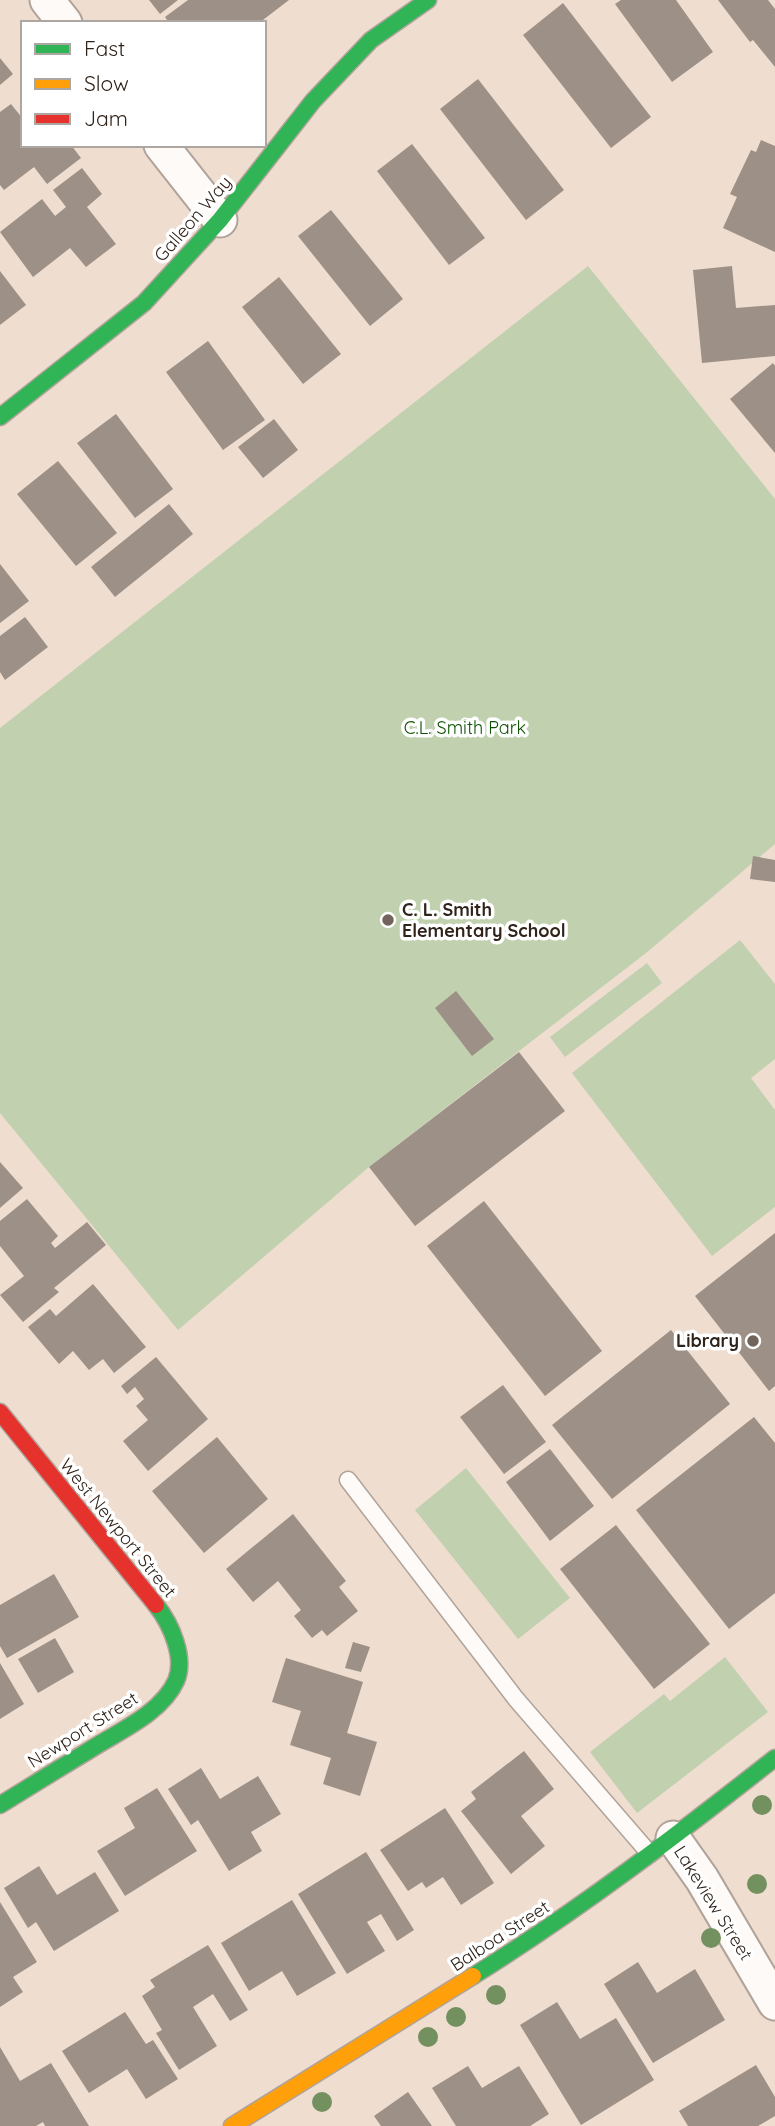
<svg xmlns="http://www.w3.org/2000/svg" width="775" height="2126" viewBox="0 0 775 2126" font-family="Quicksand,sans-serif">
<style>
.green{fill:#c1d0af}
.building{fill:#9d9086}
.lines{fill:none;stroke-linecap:round;stroke-linejoin:round}
.lane-casing{stroke:#b0a399;stroke-width:19}
.street-casing{stroke:#b0a399;stroke-width:37}
.fast-casing{stroke:#b0a399;stroke-width:19}
.slow-casing{stroke:#b0a399;stroke-width:19}
.jam-casing{stroke:#b0a399;stroke-width:19}
.lane{stroke:#fdfaf8;stroke-width:16}
.street{stroke:#fdfaf8;stroke-width:33}
.fast{stroke:#30b455;stroke-width:16}
.slow{stroke:#ff9f0a;stroke-width:16}
.jam{stroke:#e5322d;stroke-width:16}
.tree{fill:#73905f}
.poi-dot{fill:#72645a;stroke:#fff;stroke-width:2.5}
.labels{text-anchor:middle;stroke-width:7;stroke-linejoin:round;paint-order:stroke}
.street-label{font-size:18px;fill:#2f231a;stroke:#fff}
.park-label{font-size:18px;fill:#0e5102;stroke:#fff}
.poi-label{font-size:18px;font-weight:bold;fill:#2f231a;stroke:#fff;text-anchor:start}
</style>
<rect width="100%" height="100%" fill="#efddd0"/>
<path class="green" d="M588 266 775 499V844L646 953 369 1167 178 1330 0 1113V728Z
M740 940 775 984V1059L751 1078 775 1110V1207L712 1256 572 1073Z
M647 963 662 983 565 1057 550 1037Z
M466 1468 570 1598 518 1639 415 1510Z
M725 1657 768 1712 637 1813 590 1752 664 1694 670 1701Z"/>
<path class="building" d="M149 0H178L160 14Z
M188 0H289L259 23H169L165 17Z
M621 0H676L713 52 672 82 615 4Z
M718 0H768L775 9V67L753 40 750 42Z
M563 3 651 117 611 148 523 35Z
M0 58 13 74 0 85Z
M478 79 564 190 526 220 440 109Z
M11 104 23 119V145H71L81 158 47 184 34 167 4 190 0 185V112Z
M761 140 775 146V252L723 228 737 197 730 194 751 150 756 152Z
M412 144 485 238 449 265 377 171Z
M82 168 102 194 87 207 116 244 86 267 70 248 33 277 0 232 42 199 55 216 66 207 53 190Z
M331 210 403 299 370 326 298 236Z
M732 266 736 308 775 305V356L702 363 693 270Z
M0 271 26 305 0 325Z
M279 277 341 354 303 384 242 307Z
M208 341 265 420 223 450 166 372Z
M773 363 775 366V453L730 399Z
M116 414 173 489 135 518 77 443Z
M274 419 298 450 263 478 238 447Z
M58 461 117 533 76 566 17 494Z
M169 504 193 534 115 597 91 567Z
M0 564 29 601 0 623Z
M25 617 48 647 5 680 0 672V636Z
M753 856 775 860V882L750 879Z
M456 991 494 1039 472 1056 435 1008Z
M519 1052 565 1111 415 1226 369 1167Z
M0 1162 23 1188 0 1208Z
M27 1199 58 1236 51 1243 55 1248 87 1222 106 1245 54 1288 59 1292 23 1322 0 1295 24 1276 0 1246V1221Z
M484 1201 602 1351 545 1396 427 1246Z
M775 1233V1386L769 1391 695 1296Z
M93 1284 146 1347 114 1373 103 1359 89 1370 73 1351 59 1364 28 1327 50 1309 56 1316Z
M671 1330 730 1404 612 1499 552 1425Z
M156 1357 208 1419 148 1471 123 1441 148 1420 136 1406 144 1399 135 1387 127 1394 121 1386Z
M503 1385 546 1442 504 1474 460 1417Z
M754 1417 775 1443V1593L729 1629 636 1510Z
M217 1437 268 1499 204 1553 152 1491Z
M550 1449 594 1506 550 1541 506 1482Z
M293 1514 346 1581 339 1587 358 1611 327 1636 322 1630 312 1638 294 1616 301 1610 278 1581 253 1602 226 1569Z
M616 1525 710 1644 654 1689 560 1569Z
M54 1574 79 1617 7 1658 0 1646V1605Z
M55 1638 74 1672 38 1693 18 1659Z
M353 1642 370 1647 361 1672 345 1668Z
M286 1658 363 1682 347 1733 377 1742 360 1796 323 1784 331 1758 290 1745 301 1711 272 1702Z
M0 1663 24 1704 0 1719Z
M524 1751 554 1789 521 1816 545 1846 511 1874 461 1811 476 1799 471 1792Z
M201 1768 220 1799 258 1776 281 1814 251 1832 262 1851 229 1871 198 1820 191 1825 168 1789Z
M157 1788 197 1851 125 1896 97 1851 135 1828 124 1808Z
M445 1808 494 1883 461 1905 443 1877 426 1888 422 1882 408 1891 380 1850Z
M366 1852 414 1930 397 1941 381 1914 367 1922 385 1951 347 1974 298 1894Z
M39 1866 57 1895 95 1872 119 1911 54 1951 36 1922 28 1928 4 1888Z
M292 1900 336 1973 297 1996 282 1971 249 1991 221 1943Z
M0 1902 37 1962 13 1977 23 1992 0 2007Z
M208 1945 248 2010 230 2021 213 1994 193 2007 217 2046 179 2070 156 2033 162 2030 142 1996 155 1987 150 1980Z
M638 1962 657 1993 695 1969 725 2020 653 2063 604 1984Z
M557 2002 580 2039 616 2018 654 2080 581 2125 520 2025Z
M125 2012 146 2044 153 2040 178 2079 146 2099 127 2069 89 2093 62 2051Z
M0 2047 20 2081 51 2063 89 2126H45L43 2122 36 2126H0Z
M756 2065 775 2097V2116L758 2126H688L679 2111Z
M468 2066 482 2088 519 2066 549 2114 530 2126H456L432 2088Z
M408 2092 432 2126H381L374 2116Z"/>
<g class="lines">
<g class="lane-casing">
<path id="lane" d="M348 1480 516 1699 650 1854"/>
</g>
<g class="street-casing">
<path id="street" d="M47 0 65 23
M161 145 220 220
M673 1838 702 1879 775 2003"/>
</g>
<g class="fast-casing">
<path id="fast" d="M0 417 144 303 220 220 313 101 371 40 428 0
M0 1805C29 1787 58 1769 88 1751 117 1732 161 1714 176 1681 186 1658 171 1624 156 1605
M473 1976C579 1910 677 1835 775 1758"/>
</g>
<g class="slow-casing">
<path id="slow" d="M232 2126 473 1976"/>
</g>
<g class="jam-casing">
<path id="jam" d="M0 1412 156 1605"/>
</g>
<use href="#lane" class="lane"/>
<use href="#street" class="street"/>
<use href="#fast" class="fast"/>
<use href="#slow" class="slow"/>
<use href="#jam" class="jam"/>
</g>
<g class="tree">
<circle cx="762" cy="1805" r="10"/>
<circle cx="757" cy="1884" r="10"/>
<circle cx="711" cy="1938" r="10"/>
<circle cx="496" cy="1995" r="10"/>
<circle cx="456" cy="2017" r="10"/>
<circle cx="428" cy="2037" r="10"/>
<circle cx="322" cy="2102" r="10"/>
</g>
<g class="poi-dot">
<circle cx="388" cy="920" r="7"/>
<circle cx="753" cy="1341" r="7"/>
</g>
<g class="labels">
<g class="street-label">
<text transform="translate(193 219) rotate(-49)" y="6">Galleon Way</text>
<text transform="translate(118 1528) rotate(51)" y="6">West Newport Street</text>
<text transform="translate(83 1730) rotate(-32)" y="6">Newport Street</text>
<text transform="translate(713 1903) rotate(58)" y="6">Lakeview Street</text>
<text transform="translate(500 1936) rotate(-33)" y="6">Balboa Street</text>
</g>
<g class="park-label">
<text x="465" y="734">C.L. Smith Park</text>
</g>
<g class="poi-label">
<text x="402" y="916">C. L. Smith<tspan x="402" dy="21">Elementary School</tspan></text>
<text x="739" y="1347" text-anchor="end">Library</text>
</g>
</g>
<rect x="21" y="21" width="245" height="126" fill="#ffffff" stroke="#aca7a3" stroke-width="2"/>
<rect x="35" y="44" width="35" height="10" fill="#30b455" stroke="#aca7a3" stroke-width="2"/>
<text x="84" y="56" font-size="21" fill="#2f231a">Fast</text>
<rect x="35" y="79" width="35" height="10" fill="#ff9f0a" stroke="#aca7a3" stroke-width="2"/>
<text x="84" y="91" font-size="21" fill="#2f231a">Slow</text>
<rect x="35" y="114" width="35" height="10" fill="#e5322d" stroke="#aca7a3" stroke-width="2"/>
<text x="84" y="126" font-size="21" fill="#2f231a">Jam</text>
</svg>
